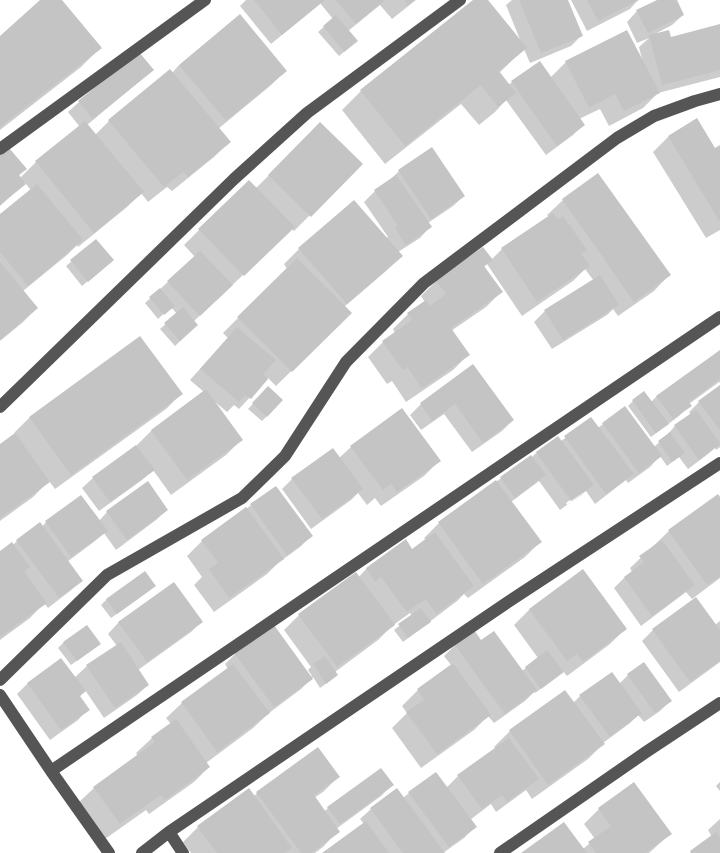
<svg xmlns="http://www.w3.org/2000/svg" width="720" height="853" viewBox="0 0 720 853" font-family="'Archivo Narrow',sans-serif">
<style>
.shadow{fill:#0003;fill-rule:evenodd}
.building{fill:#c4c4c4}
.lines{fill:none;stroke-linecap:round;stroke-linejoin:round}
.minor{stroke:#555;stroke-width:12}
</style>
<rect width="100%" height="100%" fill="#fff"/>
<path class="shadow" d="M42 0H60L100 48 81 67 0 130V38Z
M246 0H416L392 19 380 5 348 31 351 46 339 56 318 32 333 19 320 3 311 11 271 44 240 6Z
M475 0H487L521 42 506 5 512 0H567L581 36 571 46 530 63 524 49 499 73 508 85 539 63 550 78 566 62 642 59 639 47 649 38 637 43 627 22 637 11 660 0H675L683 15 672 25 655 34 671 39 720 26V77L658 93 643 108 609 126 600 109 579 119 583 125 573 135 546 155 506 100 495 112 479 125 461 104 385 164 342 110 361 91Z
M571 0H638L630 9 587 31Z
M179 65 285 71 270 86 218 129 229 142 214 157 172 191 167 187 148 202 141 193 127 207 78 247 77 245 67 255 23 291 37 308 22 323 0 341V215L31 190 25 183 0 206V157L25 169 18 176 20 178 36 162 80 127 68 112 79 102 152 70 141 80 87 125 95 135 109 121 172 73Z
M697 120 715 150 720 147V230L706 238 653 152 668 137Z
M321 124 361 164 294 231 292 229 193 322 192 330 175 346 160 329 177 314 171 307 158 319 145 303 195 257 184 245 199 230 256 188Z
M399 171 464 196 453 206 428 223 430 227 420 238 398 252 401 255 386 271 344 307 350 313 276 386 268 378 239 409 234 405 227 412 214 401 241 440 226 455 171 495 153 470 142 480 99 511 82 488 93 478 136 446 151 431 204 392 190 380 228 338 223 333 287 269 284 264 299 249 386 238 388 237 364 202 375 191 389 181Z
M563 200 669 275 654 291 618 316 613 309 607 315 552 349 534 322 545 311 594 281 585 269 573 281 522 316 487 264 484 267 501 292 486 307 451 331 468 355 453 370 406 402 392 381 387 384 368 357 383 342 395 333 393 329 408 314 425 302 421 296 436 281 491 260 502 249 549 217 547 215Z
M96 241 107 265 82 286 66 266Z
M140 338 181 394 166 409 55 489 49 481 33 497 0 521V445L15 434 14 433 29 418Z
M720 351V383L719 382 689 404 690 405 679 416 651 437 628 406 633 401 651 402 656 397Z
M473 366 513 420 502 431 472 452 444 414 421 430 410 415 421 404Z
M720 387V447L716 450 715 448 708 454 688 469 679 457 667 466 660 456 650 467 628 483 626 480 595 504 586 491 560 510 539 481 511 502 540 542 525 557 468 598 464 594 457 601 403 642 394 630 412 616 410 613 392 626 378 640 335 672 331 680 320 688 313 677 301 689 269 713 253 728 206 763 209 767 194 782 149 814 146 810 105 839 78 803 94 788 138 756 136 753 152 738 171 724 166 718 182 703 228 669 225 664 235 654 310 677 312 676 308 670 311 667 284 630 299 615 358 578 366 569 405 541 412 550 426 540 424 538 439 523 496 482 501 478 531 458 536 453 558 437 561 441 591 419 598 428 603 424 654 447 665 437 675 426 691 415 689 412 699 402ZM583 491V494L567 505 566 503Z
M268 388 267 416 262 421 248 409Z
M351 447 439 461 424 476 381 506 375 498 367 505 358 493 351 500 311 529 282 489 292 479 339 458Z
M276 487 311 536 300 547 278 563 267 574 214 612 194 585 202 577 187 556 202 541Z
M718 496 720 499V578L692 599 686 592 641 626 614 588 624 578 632 572 630 568 669 531Z
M167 510 156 520 116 550 104 533 95 541 67 562 81 581 70 591 48 608 44 603 30 618 0 640V553L13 545 17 541 42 527 46 522 99 521 107 512Z
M144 573 149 591 111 618 101 605 106 600Z
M174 583 202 621 191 632 138 670 148 685 137 695 104 718 85 690 79 697 88 709 78 720 50 740 17 694 28 683 74 678 87 666 117 646 108 634 118 623Z
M696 599 715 625 720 621V662L679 692 642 641 653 630Z
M530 609 625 629 610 644 567 676 563 671 557 677 535 693 534 692 525 701 494 723 488 716 474 730 421 768 392 728 407 713 402 706 418 690 452 666 444 656 455 645 481 642 522 671 538 658 514 625Z
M87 626 94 648 71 665 58 648 63 643Z
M628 675 670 701 660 711 644 722 638 715 630 723 603 743V744L588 759 532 799 526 790 496 812 491 804 470 820 475 827 464 838 443 853H324L364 824 360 819 371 809 397 790 403 798 409 793 446 788 458 776 496 749 494 747 510 731 565 691 573 703 580 696 619 684Z
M338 777 323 792 314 798 324 812 328 808 392 785 381 796 336 829 338 831 323 847 315 853H191L183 842 198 827 253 797 257 793Z
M720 782V791L716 786Z
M599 809 670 834 649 853H524L583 849 595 839 584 824Z
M720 819V853H690L712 837 708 830Z"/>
<path class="building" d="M40 0H62L102 48 0 127V36Z
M254 0H325L282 35Z
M336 0H385L356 24Z
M404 0H414L408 5Z
M473 0H488L527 48 499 71 516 93 498 107 481 85 405 146 360 90Z
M519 0H568L583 36 541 53Z
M587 0H639L598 21Z
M657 0H677L684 15 648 33 636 10Z
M240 14 287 71 226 121 179 65Z
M336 15 358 41 344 52 323 26Z
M720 24V70L662 85 649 35 669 30 671 37Z
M627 30 660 93 624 111 615 94 589 108 565 61Z
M139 52 154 70 93 119 78 101Z
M540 61 585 125 557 146 511 81Z
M170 69 231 142 188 177 183 172 164 187 108 120Z
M697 118 715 148 720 145V222L668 136Z
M85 121 144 192 94 233 35 161Z
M320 122 363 164 311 217 268 175Z
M432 147 465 196 431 219 398 170Z
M9 148 27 169 19 175 26 184 0 205V155Z
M598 173 671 275 634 302 562 199Z
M396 175 432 227 406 245 395 228 398 226 374 190Z
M249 180 295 227 244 276 198 229Z
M37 184 83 240 28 286 0 252V214Z
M354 200 403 256 347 304 298 248Z
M553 213 558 220 563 216 587 250 581 254 590 266 537 302 501 248Z
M96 239 114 260 88 282 70 260Z
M483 247 493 260 484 266 503 292 451 328 470 355 422 388 407 367 403 370 382 341 412 320 407 313 426 300 430 306 446 294 435 280Z
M200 251 233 285 200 316 167 281Z
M297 258 352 313 292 372 237 317Z
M0 262 38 308 0 340Z
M600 275 619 305 563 340 544 310Z
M160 288 175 306 164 315 149 297Z
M183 307 198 325 180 341 164 323Z
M237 327 276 360 263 374 268 379 251 399 245 395 239 402 200 369Z
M140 336 183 394 71 475 29 417Z
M720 350V379L689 402 692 406 673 419 656 396Z
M473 364 514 420 483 443 455 404 432 421 420 403Z
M720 385V430L698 401Z
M268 386 283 400 267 417 252 403Z
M206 389 243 440 187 480 151 430Z
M644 391 669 424 656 433 632 400Z
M625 406 662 456 639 473 602 423Z
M402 408 441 461 397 492 391 484 383 490 350 446Z
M696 410 720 443V444L699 460 674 425Z
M591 417 634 474 606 494 564 436Z
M670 432 685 453 672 462 658 441Z
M15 433 50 482 0 518V444Z
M558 436 594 485 571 501 536 452Z
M136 445 155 470 110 502 92 477Z
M333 448 363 489 322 519 291 478Z
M531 455 546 475 515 498 500 477Z
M496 480 542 542 483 584 438 522Z
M148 481 168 510 127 540 106 511Z
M276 486 313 536 287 555 250 504Z
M718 494 720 497V576L707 585 668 530Z
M81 495 108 531 71 557 45 521Z
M246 507 284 559 229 598 209 569 218 563 201 540Z
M40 522 83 581 59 598 16 540Z
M435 532 474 586 436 614 426 599 407 612 381 577 375 582 366 568 406 539 412 549Z
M662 540 695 585 652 616 624 577 644 562 639 556Z
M12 542 30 567 24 571 47 603 0 637V551Z
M583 569 627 629 583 662 577 654 567 661 529 609Z
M145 571 156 586 117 614 106 599Z
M356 572 395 625 337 667 298 614Z
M174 582 203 622 147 662 118 622Z
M696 597 720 630V661L690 682 652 629Z
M421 608 431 622 408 638 398 624Z
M87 625 101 644 77 661 63 642Z
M274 625 313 679 274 707 234 653Z
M474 630 481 640 494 631 537 690 505 714 454 644Z
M121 642 149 685 115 708 86 665Z
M547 650 564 672 541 689 525 667Z
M325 656 338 675 326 684 313 664Z
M61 658 86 691 80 696 90 710 61 730 27 683Z
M644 662 672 701 655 713 627 674Z
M453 663 491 715 437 754 406 712 424 700 417 689Z
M233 664 270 713 217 752 181 702Z
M612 672 642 713 610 737 579 695Z
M565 690 605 744 548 785 509 730Z
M176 719 210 767 165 800 161 795 120 824 93 787 155 742 151 737Z
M509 738 539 779 507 802 502 795 482 809 457 775Z
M318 747 340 777 314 795 340 832 311 853H301L256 792Z
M381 768 394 785 340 824 327 807Z
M436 772 477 827 449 847 408 792Z
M634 782 672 834 645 853H596L588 842 611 826 598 808Z
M249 788 292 848 284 853H217L197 826Z
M397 788 445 853H403L370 808Z
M366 821 389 853H322Z
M564 822 587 853H521Z
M716 832 720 838V853H691L690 851Z"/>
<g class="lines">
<path class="minor" d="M0 149 205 0
M0 407 234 179 307 113 460 0
M0 680 107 575 242 498 285 456 346 362 424 283 617 138 654 116 695 101 720 94
M0 695 51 771 109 853
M51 771 720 317
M169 832 183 853
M142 853 169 832 508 602 720 463
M500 853 646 752 720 703"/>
</g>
</svg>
